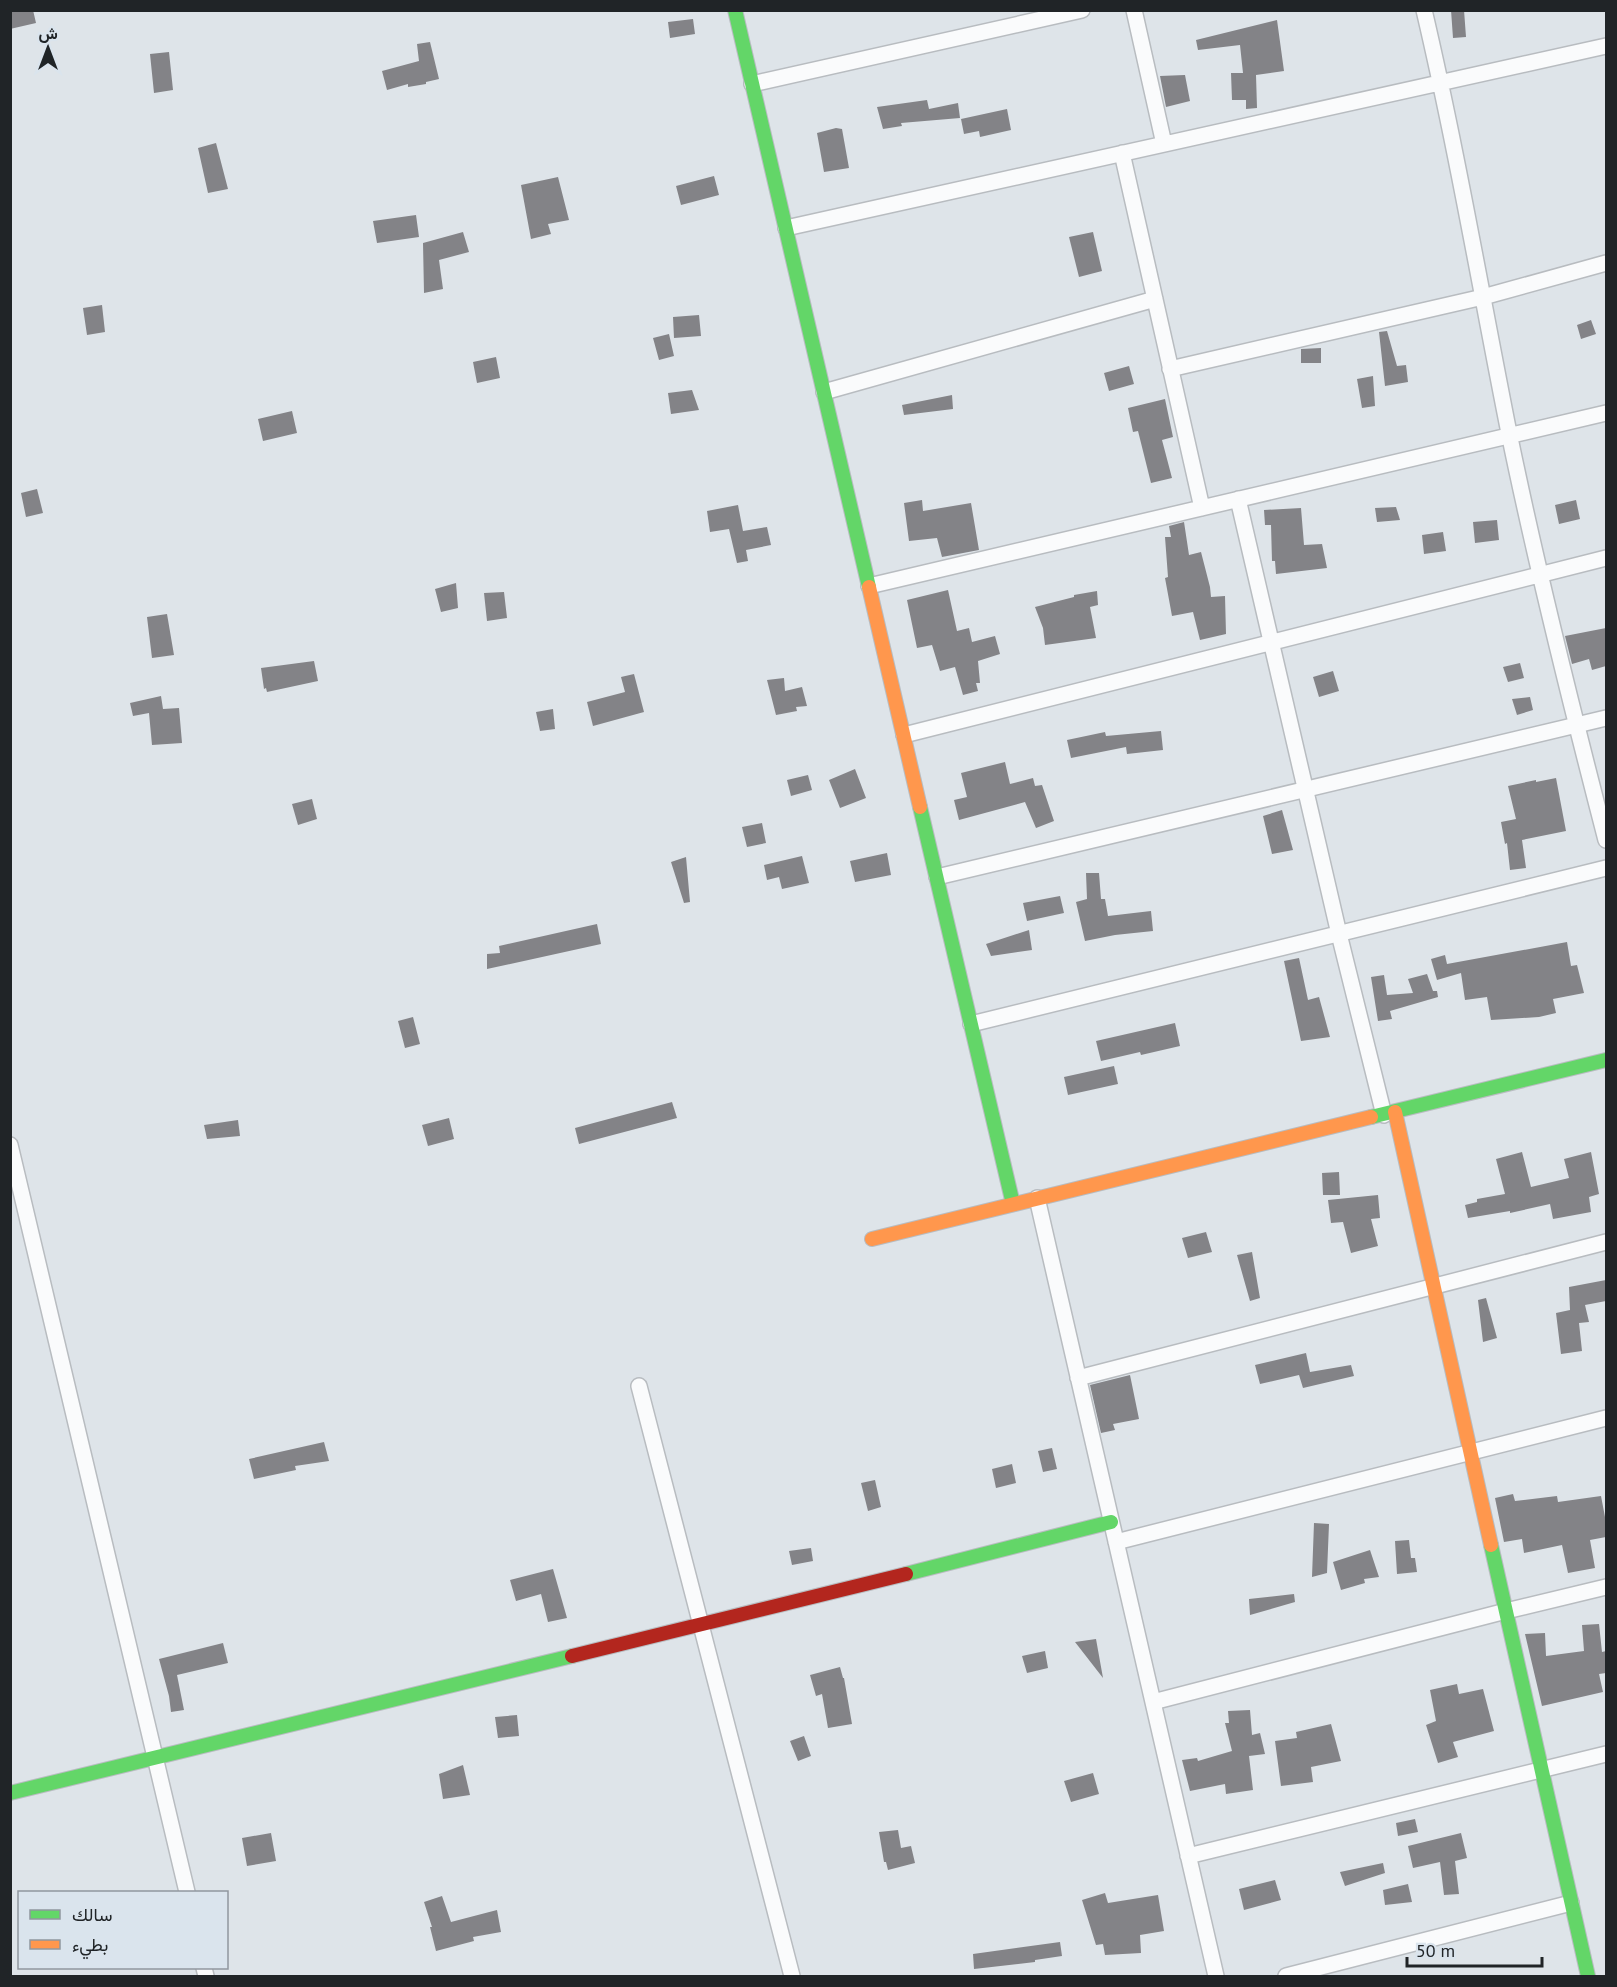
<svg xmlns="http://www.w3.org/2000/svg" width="1617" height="1987" viewBox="0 0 1617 1987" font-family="'PT Sans',Vazirmatn,sans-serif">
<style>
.building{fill:#838387}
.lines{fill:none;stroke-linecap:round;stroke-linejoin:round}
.street-casing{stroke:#b8bcc0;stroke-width:18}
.fast-casing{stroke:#b8bcc0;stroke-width:16}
.slow-casing{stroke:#b8bcc0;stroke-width:16}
.jam-casing{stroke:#b8bcc0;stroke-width:16}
.street{stroke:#fafbfc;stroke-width:15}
.fast{stroke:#63d668;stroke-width:14}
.slow{stroke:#ff974d;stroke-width:14}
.jam{stroke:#b3261e;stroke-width:14}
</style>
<rect width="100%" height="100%" fill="#dee4e9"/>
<path class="building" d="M10 10H33L36 23 10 29Z
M1451 10H1464L1466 37 1453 38Z
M693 19 695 34 670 38 668 22Z
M1277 20 1284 71 1256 75 1257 108 1246 109V100H1232L1231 73H1243L1240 45 1198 50 1196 40Z
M430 42 439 79 426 82V84L408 87V84L387 90 382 71 419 61 417 44Z
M169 52 173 90 154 93 150 54Z
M1185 75 1190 101 1166 107 1160 76Z
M927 100 929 109 958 103 960 118 901 123 902 126 883 129 877 107Z
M1007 109 1011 130 980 137 979 131 964 134 961 119Z
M836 128 842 129 849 168 824 172 817 133Z
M216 143 228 189 208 193 198 148Z
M714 176 719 195 681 205 676 186Z
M558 177 569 220 548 224 551 234 531 239 521 185Z
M416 215 419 237 377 243 373 221Z
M463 232 469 252 439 260 443 289 424 293 423 243Z
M1093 232 1102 271 1079 277 1069 237Z
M102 305 105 332 87 335 83 308Z
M699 315 701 336 674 338 673 317Z
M1591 320 1596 334 1581 339 1577 325Z
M1387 331 1397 366 1406 365 1408 382 1385 386 1379 332Z
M669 334 674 356 659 360 653 338Z
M1321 348V363H1301V349Z
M496 357 500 378 477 383 473 362Z
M1129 366 1134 384 1109 391 1104 373Z
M1373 376 1375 406 1362 408 1357 379Z
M692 390 699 410 671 414 668 393Z
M952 395 953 409 904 415 902 405Z
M1165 399 1173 437 1162 440 1172 478 1151 483 1138 431 1133 432 1128 408Z
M292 411 297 433 263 441 258 419Z
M37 489 43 513 26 517 21 493Z
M922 500 923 511 971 503 979 550 942 557 937 538 909 541 904 503Z
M1576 500 1580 519 1559 524 1555 505Z
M738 505 743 531 767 527 771 545 746 550 748 561 737 563 729 529 710 532 707 511Z
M1396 507 1400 520 1377 522 1375 508Z
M1301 508 1304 545 1322 544 1327 568 1276 574 1275 561H1272L1271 525H1265L1264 510Z
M1497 520 1499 540 1475 543 1473 522Z
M1184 522 1189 555 1201 552 1210 587 1211 597 1225 596 1226 634 1200 640 1193 612 1172 616 1165 578 1168 577 1165 537H1171L1169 526Z
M1443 532 1446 551 1424 554 1422 535Z
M456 583 458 608 441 612 435 589Z
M948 590 957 631 969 628 972 642 995 636 1000 654 978 661 980 683H976L978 691 963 695 955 667 940 671 932 645 917 648 907 600Z
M1097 591 1098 605 1090 607 1096 638 1045 645 1043 628 1035 607 1074 597V595Z
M504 592 507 618 487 621 484 593Z
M167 614 174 655 152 658 147 617Z
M1606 628V666L1592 670 1589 659 1572 664 1565 636Z
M314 661 318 681 267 692 266 688 264 689 261 668Z
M1520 663 1524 678 1508 682 1503 667Z
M1333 671 1339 691 1319 697 1313 677Z
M634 674 644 712 593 726 587 702 625 692 621 677Z
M784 678 785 691 802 687 807 706 796 707 797 711 776 715 767 680Z
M161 696 163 709 179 708 182 743 152 745 149 713 133 716 130 703Z
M1530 697 1533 710 1517 715 1512 699Z
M553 709 555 729 540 731 536 712Z
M1161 731 1163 750 1127 754 1126 747 1071 758 1067 740 1105 732 1106 736Z
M1005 762 1010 784 1033 778 1035 786 1042 785 1054 821 1036 828 1025 802 959 820 954 800 967 797 961 773Z
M855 769 866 798 840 808 829 780Z
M808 775 812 790 791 796 787 780Z
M1556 778 1566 831 1522 840 1526 868 1510 870 1507 843 1505 844 1501 822 1516 819 1508 786 1536 780V782Z
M312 799 317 819 298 825 292 804Z
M1282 810 1293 850 1272 854 1263 816Z
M762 823 766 843 747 847 742 827Z
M887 853 891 875 855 882 850 861Z
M802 856 809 883 782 889 779 877 767 880 764 865Z
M686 857 690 902 684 903 671 862Z
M1086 873H1099L1101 899H1105L1108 916 1151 911 1153 931 1115 935 1085 941 1076 902 1087 899Z
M1060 896 1064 913 1027 921 1023 903Z
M597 924 601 944 487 969V954L500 953 499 946Z
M1029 930 1032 950 991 956 986 944Z
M1567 942 1571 966 1577 965 1584 993 1553 999 1556 1013 1539 1017 1491 1020 1487 997 1465 1000 1461 973 1437 980 1431 959 1445 955 1447 964Z
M1299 958 1308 1000 1319 997 1330 1037 1301 1041 1284 961Z
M1427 974 1433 991H1437L1438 997 1390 1011 1392 1019 1378 1021 1371 977 1384 975 1387 995 1413 993 1408 979Z
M413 1017 420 1044 405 1048 398 1021Z
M1175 1023 1180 1046 1141 1055 1140 1052 1101 1061 1096 1041Z
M1114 1066 1118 1084 1068 1095 1064 1077Z
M672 1102 677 1118 579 1144 575 1128Z
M449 1118 454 1139 428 1146 422 1125Z
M238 1120 240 1136 207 1139 204 1125Z
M1522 1152 1531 1187 1569 1178 1564 1159 1591 1152 1599 1194 1589 1197 1591 1212 1553 1219 1550 1204 1510 1213V1211L1468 1218 1465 1205 1477 1202V1199L1505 1194 1496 1159Z
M1339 1172 1340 1195H1323L1322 1173Z
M1378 1195 1380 1218 1371 1219 1378 1246 1351 1253 1343 1222 1331 1223 1328 1200Z
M1206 1232 1212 1252 1188 1258 1182 1238Z
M1252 1252 1260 1298 1250 1301 1237 1255Z
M1606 1280V1301L1585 1305 1589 1322 1579 1323 1582 1351 1561 1354 1556 1313 1570 1310 1569 1287Z
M1486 1298 1497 1338 1483 1342 1478 1300Z
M1306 1353 1310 1372 1351 1365 1354 1376 1303 1388 1299 1375 1260 1384 1255 1365Z
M1130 1375 1139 1419 1113 1424 1115 1430 1101 1433 1090 1385Z
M324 1442 329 1461 295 1466 296 1470 254 1479 249 1459Z
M1052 1448 1057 1469 1043 1472 1038 1451Z
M1012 1464 1016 1483 996 1488 992 1469Z
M875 1480 881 1507 868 1511 861 1483Z
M1513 1494 1515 1501 1557 1496 1558 1502 1601 1496 1605 1517 1606 1516V1537L1590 1540 1595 1568 1568 1573 1562 1545 1524 1553 1522 1539 1504 1542 1495 1498Z
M1314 1523 1329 1524 1327 1573 1312 1577Z
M1409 1540 1411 1558H1415L1417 1572 1397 1574 1395 1541Z
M811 1548 813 1561 792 1565 789 1551Z
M1370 1550 1379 1577 1364 1579 1365 1583 1341 1590 1333 1562Z
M553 1569 567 1618 548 1622 541 1594 516 1601 510 1580Z
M1294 1594 1295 1602 1250 1615 1249 1599Z
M1599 1624 1602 1652 1606 1651V1673L1599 1674 1603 1692 1542 1706 1525 1634 1545 1633 1546 1656 1584 1651 1582 1625Z
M1096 1639 1103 1678 1075 1642Z
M223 1643 228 1663 177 1675 184 1710 171 1712 169 1696 159 1659Z
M1045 1651 1048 1668 1027 1673 1022 1656Z
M840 1667 843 1678H844L852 1724 828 1728 822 1694 816 1696 810 1675Z
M1457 1684 1459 1694 1483 1689 1494 1731 1453 1742 1458 1757 1438 1763 1426 1725 1436 1721 1430 1690Z
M1250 1710 1252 1735 1260 1733 1265 1754 1249 1756 1253 1790 1226 1794 1225 1784 1190 1791 1182 1760 1197 1758 1198 1761 1232 1751 1225 1723H1229L1228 1711Z
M517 1715 519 1736 498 1738 495 1717Z
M1331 1724 1341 1761 1311 1767 1313 1782 1281 1786 1275 1741 1297 1738 1296 1732Z
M804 1736 811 1756 798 1761 790 1741Z
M463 1765 470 1795 443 1799 439 1774Z
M1093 1773 1099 1794 1071 1802 1064 1781Z
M1415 1819 1418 1832 1398 1836 1396 1823Z
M898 1830 901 1848 911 1846 915 1863 888 1870 886 1862H884L879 1832Z
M271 1833 276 1861 247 1866 242 1838Z
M1461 1833 1467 1858 1455 1861 1459 1894 1444 1895 1440 1862 1413 1868 1408 1846Z
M1383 1863 1385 1873 1345 1886 1340 1872Z
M1275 1880 1281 1900 1244 1910 1239 1889Z
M1408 1884 1412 1902 1385 1905 1383 1890Z
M1105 1893 1108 1903 1158 1895 1164 1931 1140 1935 1141 1953 1105 1955 1103 1944 1096 1945 1082 1900Z
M442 1896 451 1922 497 1910 501 1932 473 1937 474 1941 436 1951 430 1927H432L424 1902Z
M1060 1942 1062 1956 1035 1960V1962L974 1969 973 1954Z"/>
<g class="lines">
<g class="street-casing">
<path id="street" d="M1134 10 1164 144
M1424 10C1457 151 1481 292 1509 433 1537 570 1571 705 1606 840
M752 84 1082 10
M1122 153 1202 508
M786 228 1606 46
M1170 369 1483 297 1606 263
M824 392 1155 299
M1238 499 1339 934 1384 1115
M869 586 1606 413
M904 735 1606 558
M937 877 1606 718
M971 1024 1606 868
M10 1145 187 1892
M1037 1198 1216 1976
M1078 1378 1606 1242
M639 1386 792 1976
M1116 1542 1606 1418
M1153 1702 1506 1611 1606 1587
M1188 1856 1606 1754
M204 1968 206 1976
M1286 1976 1571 1903"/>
</g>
<g class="fast-casing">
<path id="fast" d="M735 10 869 587
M920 807 1013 1204
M1371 1117 1606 1060
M1491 1545 1588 1976
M906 1574 1111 1522
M10 1793 572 1656"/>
</g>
<g class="slow-casing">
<path id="slow" d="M869 587 920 807
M1395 1112 1491 1545
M872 1239 1371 1117"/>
</g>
<g class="jam-casing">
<path id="jam" d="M572 1656 906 1574"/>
</g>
<use href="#street" class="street"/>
<use href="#fast" class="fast"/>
<use href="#slow" class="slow"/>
<use href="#jam" class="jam"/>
</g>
<rect width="1617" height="1987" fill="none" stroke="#202427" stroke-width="24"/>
<rect x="18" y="1891" width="210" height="78" fill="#dae4ed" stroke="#90979e" stroke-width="1.5"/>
<rect x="30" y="1910" width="30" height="9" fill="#63d668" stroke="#90979e" stroke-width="1.5"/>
<text x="72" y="1921" font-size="18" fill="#202427">سالك</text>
<rect x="30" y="1940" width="30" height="9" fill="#ff974d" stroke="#90979e" stroke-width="1.5"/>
<text x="72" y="1951" font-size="18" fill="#202427">بطيء</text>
<g transform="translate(48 48)" stroke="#dae4ed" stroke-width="4.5" paint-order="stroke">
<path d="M0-4.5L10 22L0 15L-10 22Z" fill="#202427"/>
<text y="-9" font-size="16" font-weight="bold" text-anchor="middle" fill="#202427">ش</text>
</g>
<path d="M1407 1957v9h135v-9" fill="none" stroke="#202427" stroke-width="3"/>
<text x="1416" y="1957" font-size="18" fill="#202427" stroke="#dae4ed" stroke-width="4.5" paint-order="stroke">50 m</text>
</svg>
